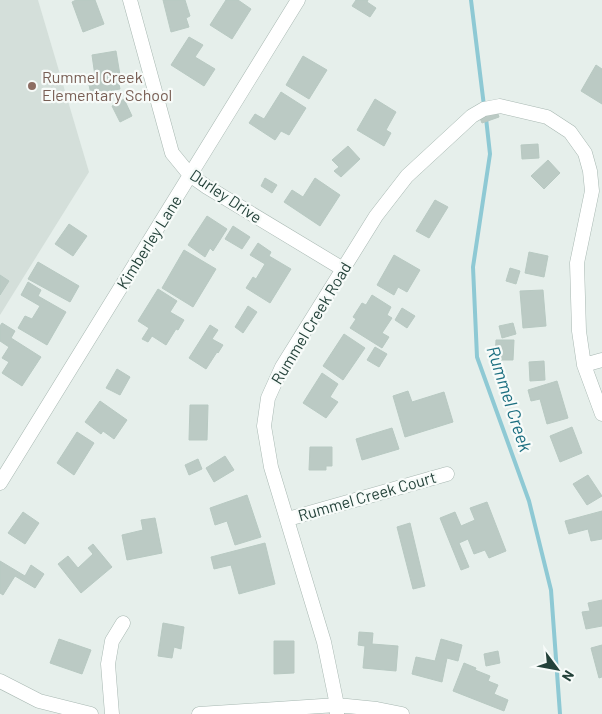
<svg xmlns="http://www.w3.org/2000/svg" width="602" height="714" viewBox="0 0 602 714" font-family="Barlow,sans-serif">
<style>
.built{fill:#d4dfda}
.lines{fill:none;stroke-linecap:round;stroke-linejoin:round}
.stream{stroke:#8ec9d4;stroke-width:4}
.building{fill:#bbcac4;stroke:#b8c9c2}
.minor-casing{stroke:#a8b8b2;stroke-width:15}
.minor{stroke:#fff;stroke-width:14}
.education-dot{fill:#8d6e63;stroke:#f7fbf9;stroke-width:2}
.labels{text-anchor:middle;stroke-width:4.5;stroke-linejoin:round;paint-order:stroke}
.education-label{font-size:16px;fill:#785e54;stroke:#f7fbf9;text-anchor:start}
.street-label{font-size:16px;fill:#24423a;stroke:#f7fbf9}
.water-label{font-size:18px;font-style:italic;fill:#1c6f80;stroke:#f7fbf9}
</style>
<rect width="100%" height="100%" fill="#e6efeb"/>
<path class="built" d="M0 0H38L89 172 0 315Z"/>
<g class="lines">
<path class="stream" d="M471 0 484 106
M486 118 490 154 473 267 477 357 529 501 551 590 560 714"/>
</g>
<path class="building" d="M76 0H95L104 24 83 32 72 2Z
M163 0H185L190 16 186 18 189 27 171 32Z
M226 0H238L251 9 232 39 210 25Z
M356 0H368L367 2 376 8 370 17 352 6Z
M189 37 203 45 195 57 215 69 204 86 171 65Z
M116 51 120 75H117L120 89 91 94 89 85 96 83 92 55Z
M303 56 327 70 309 99 286 85Z
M596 65 602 69V104L581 91Z
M281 92 306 108 289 135 281 131 275 140 249 123 255 114 264 119Z
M124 99 132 116 120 122 112 106Z
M375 99 396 112 386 130 391 133 384 146 357 130Z
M495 105 499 117 482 123 477 111Z
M538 144 539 158 522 159 521 145Z
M348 146 360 159 341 177 334 171 339 167 332 160Z
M548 160 560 173 544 189 531 176Z
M265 178 277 185 272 193 261 186Z
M315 178 340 195 320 226 284 202 292 190 303 197Z
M435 200 448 207 429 238 416 231Z
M207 216 227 229 213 251 210 248 205 257 188 245Z
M69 224 87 236 73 256 55 244Z
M233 226 250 237 242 249 225 239Z
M258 243 271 252 269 256 291 269 270 303 246 288 253 277 256 279 265 264 250 255Z
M184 250 216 269 193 307 162 288Z
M529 252 548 256 544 277 525 273Z
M394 255 420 270 407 292 398 287 394 295 377 285Z
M38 262 79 286 70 302 28 279Z
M510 268 520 271 516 284 506 281Z
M0 275 9 281 0 295Z
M28 282 41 290 38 296 66 312 47 345 18 328 25 316 32 319 40 306 21 295Z
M158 289 177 301 170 312 184 320 178 330 176 329 166 345 152 336 148 342 142 339 149 328 138 321Z
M543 290 546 326 523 328 520 291Z
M372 295 391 307 387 315 392 318 382 333 389 337 382 348 350 328 356 319 353 317 362 303 366 305Z
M248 306 257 312 243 333 235 327Z
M402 308 415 316 407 328 395 320Z
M2 323 15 331 11 338 41 357 22 386 2 373 9 362 2 358 9 347 0 341V326Z
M513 323 516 334 502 338 499 326Z
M210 325 218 330 212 339 223 345 218 353 217 352 206 369 189 358Z
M344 334 365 348 343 380 323 366Z
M496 340H514L513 360H495Z
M375 347 387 354 379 367 367 360Z
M544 361 545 380 530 381 529 362Z
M117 369 130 377 120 395 106 388Z
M322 373 338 384 330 397 338 402 326 418 303 403Z
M557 381 568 418 547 424 540 399 531 401 528 390Z
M408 391 412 402 444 392 453 422 405 437 393 396Z
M100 401 127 420 114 439 103 431 101 434 85 422Z
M190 405H208L207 440H189Z
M572 427 582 453 560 462 550 436Z
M392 428 399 449 362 460 356 439Z
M77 432 94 443 74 475 57 463Z
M310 447H332V466H326V470H309Z
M225 456 234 470 214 482 206 468Z
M198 459 202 469 189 475 185 465Z
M588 475 602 496 587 505 573 484Z
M247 495 261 537 235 545 227 521 215 525 210 508Z
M487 502 506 551 489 558 485 550 474 554 468 539 459 543 469 567 461 570 440 518 455 512 461 526 475 520 470 508Z
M602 511V539L591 541 588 529 569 534 565 521Z
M23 512 39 523 25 544 8 533Z
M155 518 162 553 127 560 122 535 143 530 141 520Z
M410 523 425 586 413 589 397 527Z
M265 543 275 584 239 594 231 565 214 569 211 557Z
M93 544 112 567 81 593 58 564 68 556 78 568 93 554 88 548Z
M0 561 25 576 31 565 44 574 35 588 15 576 3 595 0 593Z
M602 600V626L586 629 582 612 590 611 588 603Z
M163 623 184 627 181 649 174 647 172 658 158 656Z
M359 632 373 633 372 644 398 646 396 671 363 668 365 646 358 645Z
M59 639 91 650 82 674 50 663Z
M441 639 462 645 458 661 447 658 442 682 412 674 416 657 435 661Z
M274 641H294V673L274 674Z
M602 645V677L599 678 591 648Z
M498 651 500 663 486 666 484 654Z
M464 663 476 668 475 670 490 676 488 681 498 685 494 694 508 700 504 711 453 691Z"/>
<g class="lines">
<g class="minor-casing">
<path id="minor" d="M130 0 172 153 190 175 207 187 343 269
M584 365 602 360
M0 483 298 0
M288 519 447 474
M0 681 39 701 91 714
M112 714 108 664 112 641 123 623
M199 714 337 705 377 709 402 714
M337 714V705L324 642 271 467 264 426 268 398 282 367 376 216 407 176 472 116 484 109 500 106 547 117 570 132 585 153 590 171 592 191 577 263 579 331 584 365 602 414"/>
</g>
<use href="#minor" class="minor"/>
</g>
<circle class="education-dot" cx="32" cy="86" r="5"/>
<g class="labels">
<g class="education-label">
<text x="42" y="83">Rummel Creek<tspan x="42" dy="18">Elementary School</tspan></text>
</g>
<g class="street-label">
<text transform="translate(226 196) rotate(34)" y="6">Durley Drive</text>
<text transform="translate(149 242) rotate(-58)" y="6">Kimberley Lane</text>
<text transform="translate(311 323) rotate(-59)" y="6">Rummel Creek Road</text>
<text transform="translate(367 496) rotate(-16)" y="6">Rummel Creek Court</text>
</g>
<g class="water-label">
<text transform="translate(509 399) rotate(72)" y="6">Rummel Creek</text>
</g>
</g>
<g transform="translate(557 669) rotate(122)" stroke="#f7fbf9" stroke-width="4" paint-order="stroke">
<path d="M0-4L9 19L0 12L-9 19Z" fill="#24423a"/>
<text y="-8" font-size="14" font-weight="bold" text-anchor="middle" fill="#24423a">N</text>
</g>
</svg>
